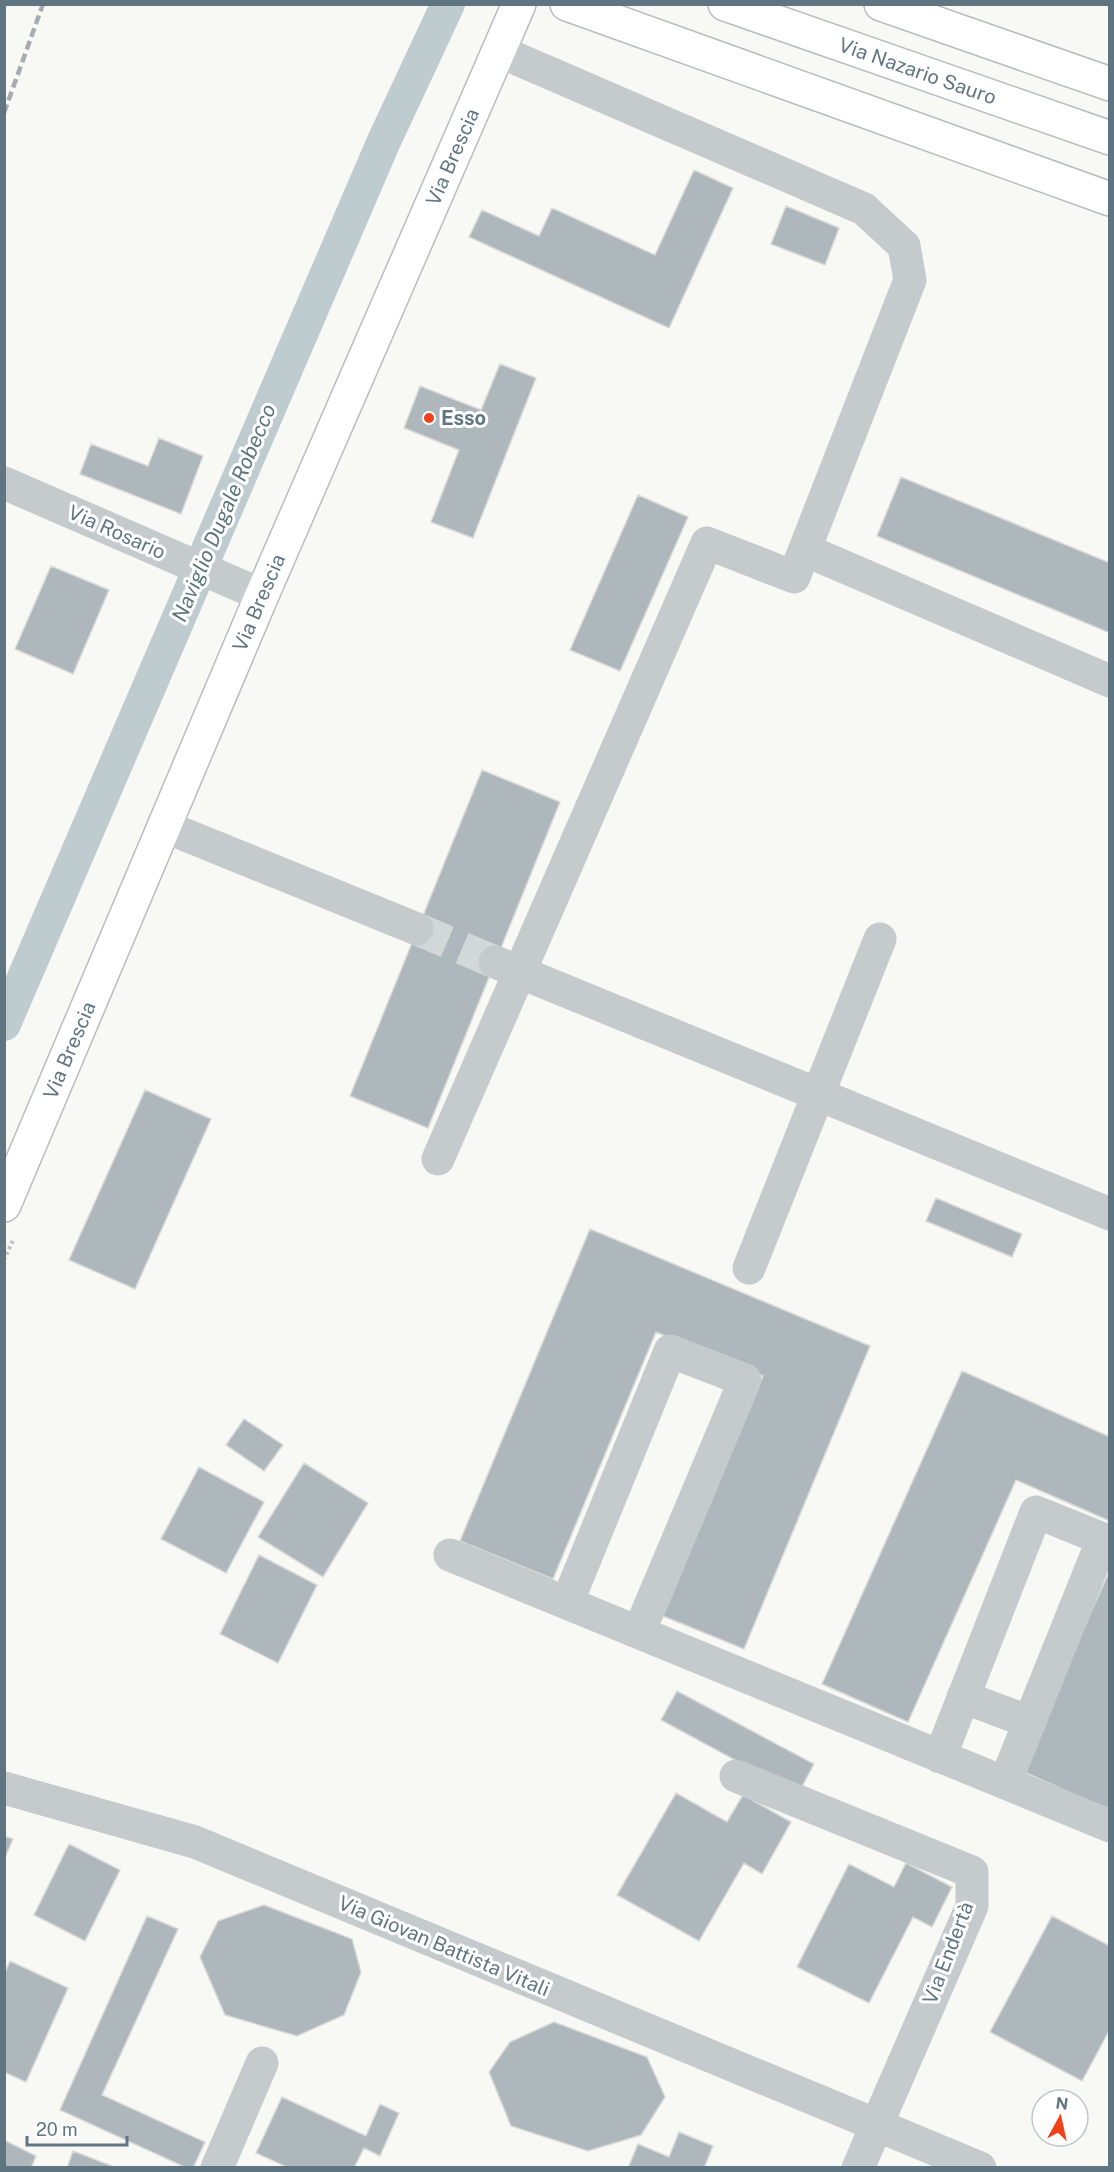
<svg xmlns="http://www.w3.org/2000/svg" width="1114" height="2172" viewBox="0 0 1114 2172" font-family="'Public Sans',sans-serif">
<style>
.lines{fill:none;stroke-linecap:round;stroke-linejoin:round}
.canal{stroke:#becbcf;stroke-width:34}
.building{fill:#adb7bc;stroke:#d9d9d7;stroke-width:1.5}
.minor-tunnel{stroke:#d2d7d8;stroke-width:33;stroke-dasharray:33 16;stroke-linecap:butt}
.major-casing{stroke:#b8bdc0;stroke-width:36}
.highway-casing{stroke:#b9bdc0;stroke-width:36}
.path{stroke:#bec1c3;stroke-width:4;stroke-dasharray:3 3;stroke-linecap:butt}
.minor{stroke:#c5cacd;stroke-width:33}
.major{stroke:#fff;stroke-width:33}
.highway{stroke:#fff;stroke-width:33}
.rail{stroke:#a5adb2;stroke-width:4.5;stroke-dasharray:9 4.5;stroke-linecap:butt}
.poi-dot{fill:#f1411b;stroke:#fff;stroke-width:2}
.labels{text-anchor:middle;stroke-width:6;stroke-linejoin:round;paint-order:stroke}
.street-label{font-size:20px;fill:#607582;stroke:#fff}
.poi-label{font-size:20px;font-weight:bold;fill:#607582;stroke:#fff;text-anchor:start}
.water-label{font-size:21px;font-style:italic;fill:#5b767c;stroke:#fff}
</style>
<rect width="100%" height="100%" fill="#f8f8f4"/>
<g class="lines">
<path class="canal" d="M4 1024 384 141 448 4"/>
</g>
<path class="building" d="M694 170 733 188 669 328 469 237 482 210 539 236 552 208 655 255Z
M786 206 839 228 825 265 771 244Z
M500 364 536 378 473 538 431 522 459 450 404 428 420 386 481 410Z
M159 438 203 456 181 514 80 474 91 444 148 466Z
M901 477 1110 563V633L877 536Z
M638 495 688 517 620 671 570 650Z
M51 566 109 590 73 674 15 649Z
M482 770 560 802 428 1128 350 1096Z
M145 1090 211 1119 135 1289 69 1260Z
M936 1198 1022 1234 1012 1257 926 1221Z
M590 1229 870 1346 744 1649 663 1616 763 1376 656 1332 553 1579 460 1541Z
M962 1371 1110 1437V1521L1016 1480 908 1722 822 1684Z
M244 1419 283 1445 264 1471 226 1445Z
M304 1463 368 1503 323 1577 258 1537Z
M199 1467 264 1502 226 1573 161 1539Z
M259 1555 317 1585 278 1663 220 1634Z
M1110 1570V1806L1108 1810 1020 1770Z
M677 1691 814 1764 798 1794 661 1720Z
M676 1793 727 1822 743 1795 791 1822 762 1874 744 1863 699 1941 617 1895Z
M4 1836 13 1839 4 1860Z
M69 1844 120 1870 85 1941 34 1915Z
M906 1863 952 1887 932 1927 913 1917 869 2003 797 1967 849 1864 894 1887Z
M264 1905 352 1939 361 1972 344 2015 297 2036 225 2015 200 1957 218 1921Z
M147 1916 178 1929 102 2095 205 2142 193 2168H187L60 2110Z
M1052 1916 1110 1946V2029L1082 2081 990 2032Z
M10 1961 68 1988 26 2082 4 2072V1975Z
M554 2022 647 2057 665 2097 641 2135 588 2151 511 2126 489 2072 510 2042Z
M282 2097 366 2136 380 2104 399 2113 380 2156 364 2148 354 2168H289L256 2153Z
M679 2132 713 2146 704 2168H628L638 2144 669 2157Z
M4 2140 36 2156 31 2168H4Z
M73 2151 117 2168H67Z"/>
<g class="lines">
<path class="minor-tunnel" d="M417 929 495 962"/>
<g class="major-casing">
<g id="major">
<path id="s1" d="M4 1205 262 595 519 4"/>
</g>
</g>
<g class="highway-casing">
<g id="highway">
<path d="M567 4 1110 199"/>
<path id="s2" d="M725 4 1110 138"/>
<path d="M881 4 1110 84"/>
</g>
</g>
<path class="path" d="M4 1260 14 1238"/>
<path class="minor" d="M4 483 262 595
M805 550 1110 681
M166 827 417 929
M495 962 1110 1214
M438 1159 707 543 794 577 910 280 904 246 864 209 499 51
M749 1268 880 939
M450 1555 1110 1826
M567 1603 670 1351 745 1380 639 1632
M963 1697 1030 1722
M940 1757 1036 1512 1103 1539 1005 1783
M736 1776 972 1872V1906L858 2168
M4 1788 195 1842 980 2168
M217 2168 262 2063"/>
<use href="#major" class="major"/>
<use href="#highway" class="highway"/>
<path class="rail" d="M4 113 43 4"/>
</g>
<circle class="poi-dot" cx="429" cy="418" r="6"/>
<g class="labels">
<g class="street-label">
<text dy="7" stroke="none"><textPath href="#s2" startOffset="204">Via Nazario Sauro</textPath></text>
<text dy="7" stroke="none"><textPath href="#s1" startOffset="1140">Via Brescia</textPath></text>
<text transform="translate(117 532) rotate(24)" y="7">Via Rosario</text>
<text dy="7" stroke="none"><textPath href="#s1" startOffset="654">Via Brescia</textPath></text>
<text dy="7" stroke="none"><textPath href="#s1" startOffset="168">Via Brescia</textPath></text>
<text transform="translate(444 1946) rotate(23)" y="7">Via Giovan Battista Vitali</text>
<text transform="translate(948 1953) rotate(-69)" y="7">Via Endertà</text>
</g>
<g class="poi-label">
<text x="441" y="425">Esso</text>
</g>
<g class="water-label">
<text transform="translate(224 513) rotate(-67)" y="7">Naviglio Dugale Robecco</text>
</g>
</g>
<rect width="1114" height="2172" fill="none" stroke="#607582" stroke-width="12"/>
<g transform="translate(1060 2118) rotate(8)"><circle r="28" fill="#ffffff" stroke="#bfc8cd" stroke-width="1.5"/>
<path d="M0-4.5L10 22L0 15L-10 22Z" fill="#f1411b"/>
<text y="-9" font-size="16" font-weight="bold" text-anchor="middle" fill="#607582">N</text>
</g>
<path d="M27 2136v9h100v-9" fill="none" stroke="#607582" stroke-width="3"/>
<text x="36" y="2136" font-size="18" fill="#607582" stroke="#ffffff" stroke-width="4.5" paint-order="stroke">20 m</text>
</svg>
